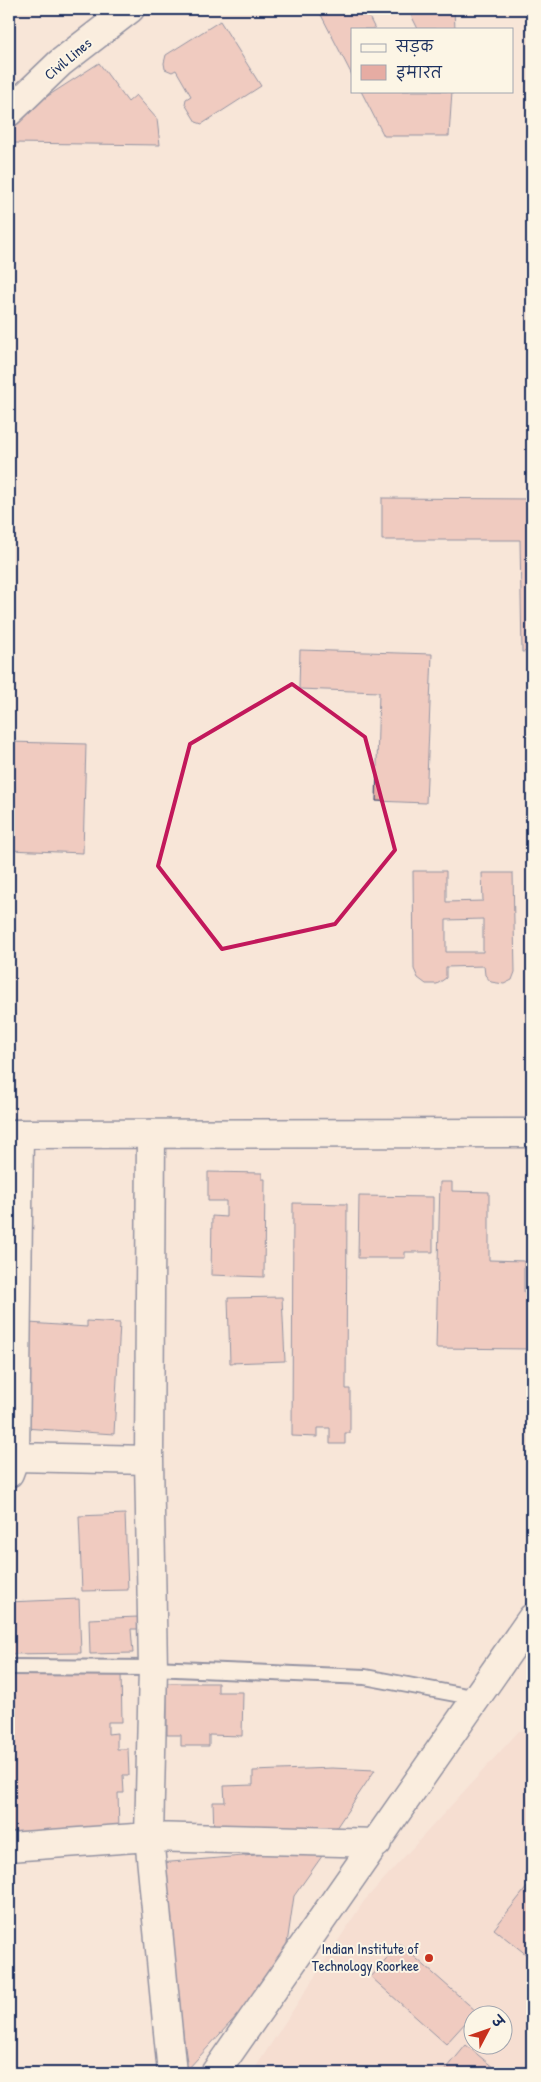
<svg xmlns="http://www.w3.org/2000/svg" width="541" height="2082" viewBox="0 0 541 2082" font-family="'Patrick Hand','Playpen Sans Deva',sans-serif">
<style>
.built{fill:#f3d5c8;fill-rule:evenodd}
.building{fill:#e6aca3;stroke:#1b2f5e;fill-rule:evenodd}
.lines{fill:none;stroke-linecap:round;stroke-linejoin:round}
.lane-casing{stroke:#1b2f5e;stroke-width:18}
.street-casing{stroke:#1b2f5e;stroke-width:31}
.secondary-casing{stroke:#1b2f5e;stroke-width:31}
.lane{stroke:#fcf5e5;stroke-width:14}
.street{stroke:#fcf5e5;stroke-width:28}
.secondary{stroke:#fcf5e5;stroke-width:28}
.marked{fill:none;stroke:#c2185b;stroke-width:4;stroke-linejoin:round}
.poi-dot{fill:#c8321e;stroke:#fcf5e5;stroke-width:2}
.labels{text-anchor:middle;stroke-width:4;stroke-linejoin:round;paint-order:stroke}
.street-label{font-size:15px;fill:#1b2f5e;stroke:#fcf5e5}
.poi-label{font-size:15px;fill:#1b2f5e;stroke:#fcf5e5;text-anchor:end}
</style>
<rect width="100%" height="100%" fill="#f8e6d8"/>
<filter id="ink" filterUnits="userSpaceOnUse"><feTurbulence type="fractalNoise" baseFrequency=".02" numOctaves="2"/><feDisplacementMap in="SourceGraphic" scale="10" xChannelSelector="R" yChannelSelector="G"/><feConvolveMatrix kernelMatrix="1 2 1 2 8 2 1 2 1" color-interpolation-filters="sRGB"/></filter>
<g filter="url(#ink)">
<path class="built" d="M519 1731H532V2073H252L364 1901ZM474 2014H504V2044H474Z"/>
<path class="building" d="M318 9H365L375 29H352V75Z
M408 9H454L455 29H418Z
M220 21 261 86 202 124 196 122 185 104 186 99 191 96 176 70 172 72 165 69 164 63 166 55Z
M99 63 128 102 136 95 157 119 160 145 13 143 9 138V121Z
M361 91H452L449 136H384Z
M382 498 532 499V651L522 652 520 540H382Z
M300 650 432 654 426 803 376 801 379 692 299 689Z
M9 742 86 744 83 853 9 850Z
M413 871H446V902L483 901 482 873H513L515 972 512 980 504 984 491 982 485 975 484 966 446 967V978L437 984H426L418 978 414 969ZM483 919V952H446V920Z
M208 1172 262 1173V1179H265L264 1277 211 1275 212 1216 226 1217V1201H208Z
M440 1182H452V1191L489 1192V1260L524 1261V1292H532V1349L436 1348Z
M359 1196 433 1197V1252H405V1258H358Z
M293 1203 347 1204 346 1389H350V1433H345V1444H330V1428H317V1437L292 1436Z
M282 1297 285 1361 230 1363 228 1298Z
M87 1321 120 1323 114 1434 23 1428 29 1323 87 1327Z
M125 1514 128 1590 82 1591 79 1516Z
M79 1599 81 1653 9 1654V1602Z
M138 1617V1629H131L133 1653 90 1654 89 1619Z
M121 1672 122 1722H108V1734L117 1733V1749H128L129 1775H123L124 1793H118L119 1830 9 1833V1675Z
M167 1683H218V1692H243L242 1736 209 1735V1746H181V1735H167Z
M332 1768 375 1770 334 1831 214 1833 213 1802H225L224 1786 253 1785V1771Z
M327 1849 294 1896 284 1964 188 2069 159 1863Z
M531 1882 532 1883V1959L494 1929Z
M400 1944 476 2011 446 2044 371 1977Z
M466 2045 500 2073H443Z"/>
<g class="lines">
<g class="lane-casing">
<path id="lane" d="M9 1667 153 1668 365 1677 477 1698"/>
</g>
<g class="street-casing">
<path id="street" d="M151 1134 149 1460 153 1668 149 1837 172 2073
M15 1457 149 1460
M9 1473 15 1457 19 1134
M9 1847 149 1837 377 1843
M215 2073 532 1618"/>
</g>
<g class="secondary-casing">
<path id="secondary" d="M9 112 60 63 130 9
M9 1134 532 1133"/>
</g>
<use href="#lane" class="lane"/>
<use href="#street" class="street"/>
<use href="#secondary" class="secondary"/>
</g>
</g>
<path d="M0 0H541V2082H0ZM292 684 365 737 395 850 335 924 222 949 158 866 190 744Z" fill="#f8e6d8" fill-opacity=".55" fill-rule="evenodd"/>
<path class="marked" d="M292 684 365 737 395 850 335 924 222 949 158 866 190 744Z"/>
<circle class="poi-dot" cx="429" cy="1958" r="5"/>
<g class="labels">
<g class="street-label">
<text transform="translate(68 59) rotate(-40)" y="5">Civil Lines</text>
</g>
<g class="poi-label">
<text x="419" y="1954">Indian Institute of<tspan x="419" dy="17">Technology Roorkee</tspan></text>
</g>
</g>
<rect width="541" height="2082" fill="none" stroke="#fcf5e5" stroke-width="30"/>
<rect x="15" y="15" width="511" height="2052" fill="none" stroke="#1b2f5e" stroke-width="2" filter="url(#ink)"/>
<rect x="351" y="28" width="162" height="65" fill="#fcf5e5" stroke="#a2a6af"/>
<rect x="361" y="44" width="25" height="8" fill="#fcf5e5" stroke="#a2a6af"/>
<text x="396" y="52" font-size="15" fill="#1b2f5e">सड़क</text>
<rect x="361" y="65" width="25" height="15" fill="#e6aca3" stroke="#a2a6af"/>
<text x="396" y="78" font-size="15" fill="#1b2f5e">इमारत</text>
<g transform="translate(488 2030) rotate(49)"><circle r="24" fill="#fcf5e5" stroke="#a2a6af"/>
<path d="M0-4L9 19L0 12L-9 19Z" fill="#c8321e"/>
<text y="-8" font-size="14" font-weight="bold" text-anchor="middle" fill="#1b2f5e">उ</text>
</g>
</svg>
